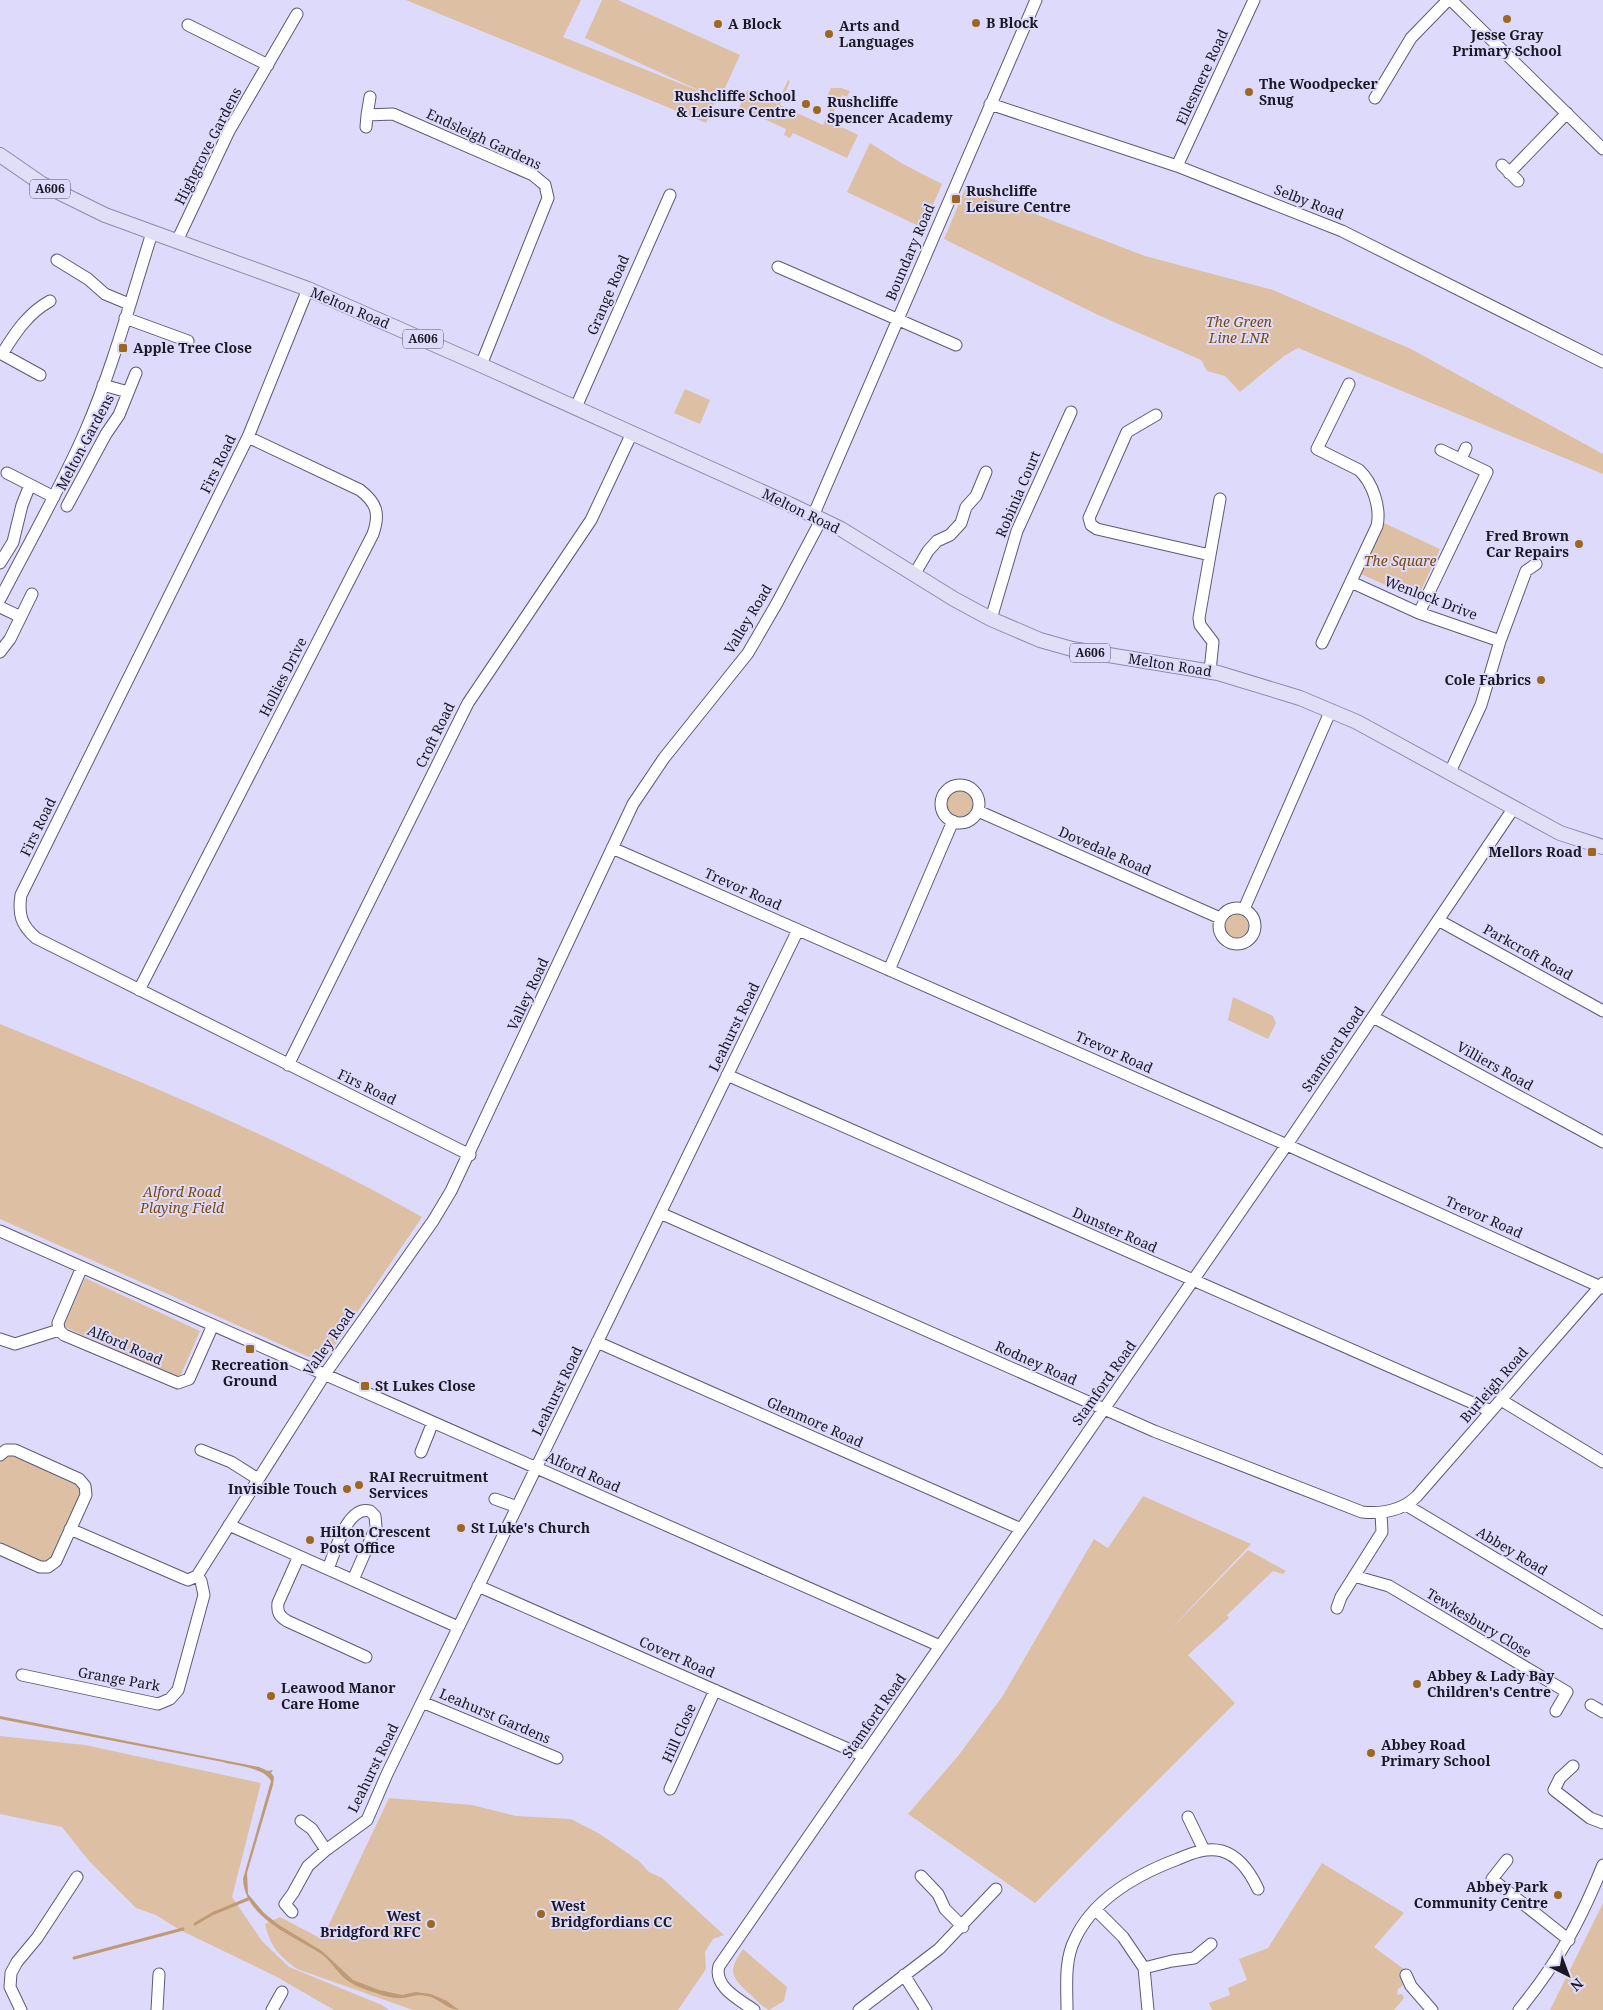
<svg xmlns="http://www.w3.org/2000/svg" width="1603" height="2010" viewBox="0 0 1603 2010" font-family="'Noto Serif',serif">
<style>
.green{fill:#ddc0a3}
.water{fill:#bf9a74}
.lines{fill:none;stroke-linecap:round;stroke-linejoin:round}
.stream{stroke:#bf9a74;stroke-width:3}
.minor-casing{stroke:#5d5976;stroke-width:13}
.major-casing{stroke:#8e8aaa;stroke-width:16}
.minor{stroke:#fff;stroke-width:11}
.major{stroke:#e1def7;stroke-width:14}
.poi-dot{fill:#9d6621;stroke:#dedafb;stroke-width:2}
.labels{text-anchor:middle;stroke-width:4;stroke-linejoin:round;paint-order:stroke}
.shield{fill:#dedafb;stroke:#545264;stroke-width:1}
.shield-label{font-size:12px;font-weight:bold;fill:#191823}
.poi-label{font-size:14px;font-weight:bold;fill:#191823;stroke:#dedafb;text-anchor:start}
.street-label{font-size:14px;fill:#191823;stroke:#dedafb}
.park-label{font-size:14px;font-style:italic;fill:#7b4b05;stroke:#dedafb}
</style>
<rect width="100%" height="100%" fill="#dedafb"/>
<path class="green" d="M406 0H581L563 37 707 94 585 38 602 0H618L740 55 720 99 717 98 706 123Z
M788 80 790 81 780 105 823 125 835 98 828 94 831 88H841L850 91 847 97 842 95 829 121 858 135 847 158 793 133 790 138 784 135 786 129 745 110 741 117 736 115 747 90 777 104Z
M870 143 903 164 942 184 923 228 847 192Z
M965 189 1030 212 1145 256 1273 290 1411 349 1603 454V474L1298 348 1284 356 1240 392 1225 376 1207 371 1201 360 1098 315 944 239Z
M685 389 710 400 700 424 674 413Z
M1384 523 1440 549 1417 599 1361 574Z
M946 804a14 14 0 1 1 28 0a14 14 0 1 1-28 0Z
M1224 925a13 13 0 1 1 26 0a13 13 0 1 1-26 0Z
M1233 997 1273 1016 1276 1023 1268 1039 1228 1020Z
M0 1024C143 1083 287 1140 422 1217L326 1358 319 1361 313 1359 0 1219Z
M85 1278 200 1331 179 1379 63 1326Z
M6 1450 85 1486 48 1567 0 1549V1455Z
M1143 1496 1251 1544 1167 1633 1248 1550 1286 1571 1283 1574 1273 1571 1227 1615 1229 1618 1188 1655 1235 1703 1035 1903 908 1814 958 1756 1002 1697 1094 1539 1108 1548Z
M0 1736 85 1745 261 1783 232 1897 262 1941 289 1967 382 2005 389 2010H334L277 1977 180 1930 156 1915 136 1908 89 1861 62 1827 0 1814Z
M389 1798 472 1805 516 1816 571 1819 600 1834 639 1861 649 1872 662 1878 724 1935 713 1939 705 1952 706 1969 678 2010H413L297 1969C279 1956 270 1946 265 1924L280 1917 322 1939Z
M1322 1863 1404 1913 1374 1947 1409 1973 1405 1984 1398 1989 1397 1995 1402 1994 1404 1998 1394 2010H1212L1209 2003 1230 1995 1228 1988 1247 1980 1239 1959 1268 1948Z
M1603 1903V2010H1550Z
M743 1949 787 1987 784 2001 769 2010C762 2007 756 2000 751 1995 731 1977 727 1972 743 1949Z"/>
<path class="water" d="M0 1716 259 1767 268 1771 273 1770 271 1773 274 1777 273 1785 247 1873 248 1894 264 1913 279 1925 322 1951 353 1980 379 1990 402 1995 415 1992 431 1994 447 2001 459 2010C449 2010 441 2001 431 1997 417 1993 414 1997 402 1998 395 1999 385 1996 379 1994 367 1990 353 1986 344 1978 336 1970 329 1959 320 1953 292 1935 245 1918 243 1879L271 1781C264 1767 236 1766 223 1762L0 1719Z"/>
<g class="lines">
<path class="stream" d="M195 1924 212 1914 248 1899
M74 1958 183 1929"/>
<g class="minor-casing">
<path id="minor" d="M1451 0 1603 149
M188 25 268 65
M1375 98 1411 38 1448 0
M990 104 1177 166 1342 231 1603 362
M367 115 370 97
M366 127 367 115 393 114 533 175 545 185 548 198 481 365
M1502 165 1518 181
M1177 166 1254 0
M1509 173 1567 113
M177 241 229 131 297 14
M57 260 88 279 105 294 129 304
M778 267 956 345
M308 289 248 437 21 895C18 914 21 925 36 938L470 1155
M125 318 188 341
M0 353 40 375
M2 354C15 333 28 313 50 301
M103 385 128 392
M576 407 670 195
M1156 415 1127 432 1089 518 1091 525 1097 529 1210 555 1199 618 1200 625 1213 642 1210 671
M1461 459 1466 448
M7 473 54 497
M67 506 106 434 119 415 136 373
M813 516 1036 0
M1210 555 1220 499
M0 563 13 542 22 505 30 485
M914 575 928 551 937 541 950 535 961 523 966 507 976 496 986 472
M1351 582 1419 613 1500 641
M0 599C29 543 60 489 85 432 113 368 131 299 152 233
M0 607 21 617
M1419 613 1487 472 1441 450
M991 619 1017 531 1071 412
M1322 643 1377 526C1381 508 1373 483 1359 470L1317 449 1349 384
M0 652 10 639 32 594
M1450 772 1481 705 1500 641 1526 571 1536 564
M941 804a19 19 0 1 1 38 0a19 19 0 1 1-38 0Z
M978 811 1220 918
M612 848 1287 1145 1603 1288
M1219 926a18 18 0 1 1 36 0a18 18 0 1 1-36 0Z
M1244 909 1331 710
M1438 920 1603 1011
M889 970 953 821
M139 990 373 534C380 514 377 503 360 490L248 437
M1373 1017 1603 1142
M288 1065 468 703 591 520 632 433
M727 1075 1491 1411
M660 1213 1154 1431 1362 1512C1382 1514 1402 1511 1417 1496L1603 1283
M0 1231 940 1646
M82 1267 58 1323 59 1330 64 1335 178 1383 189 1379 213 1325
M0 1339 15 1344 59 1330
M597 1342 1021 1529
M1501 1400 1603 1462
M201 1450 231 1462 258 1479
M421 1452 433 1422
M0 1455 6 1450H15L79 1479 85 1486 86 1495 56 1561 48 1567H40L0 1549
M495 1499 517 1507
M1406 1505 1603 1623
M229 1525 458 1627
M70 1529 183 1578 188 1580 197 1576 325 1374 433 1221 451 1191 633 804 664 758 748 653 777 603 821 520
M299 1556 278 1603C277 1612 279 1616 287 1621L366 1657
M328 1569C335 1552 347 1505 370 1511L375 1516 376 1527 353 1580
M1354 1576 1389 1586 1567 1692 1556 1711
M478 1586 864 1756
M1337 1608 1341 1597 1382 1532 1381 1513
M22 1675 158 1704 170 1699 178 1690 204 1595 201 1581 197 1576
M422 1702 557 1758
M1591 1705 1603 1712
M1573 1766 1560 1778 1554 1790 1590 1818 1603 1823
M670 1789 715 1690
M1188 1817 1204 1850
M301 1821 312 1829 326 1850
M1507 1860 1492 1879 1569 1940
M921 1876 938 1894 945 1909 963 1927
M1096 1910 1123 1937 1144 1968 1148 2010
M292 1912 285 1904 293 1893 308 1866 326 1850 367 1820 387 1774 798 930
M1144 1968 1172 1961 1194 1958 1211 1944
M904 1975 926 2010
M1406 1975 1411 1986 1432 2010
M21 2010 10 1987 11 1973 17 1962 37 1938 77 1877
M157 2010 159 1974
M272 2010 282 1992
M754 2010C740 2000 713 1987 719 1966L1290 1140 1513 809
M859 2010 939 1949 996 1889
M1067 2010C1067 1987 1064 1960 1075 1939 1094 1898 1138 1874 1178 1859 1192 1853 1207 1847 1222 1851 1239 1856 1251 1874 1258 1889
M1519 2010C1558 1962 1580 1922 1603 1865"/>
</g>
<g class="major-casing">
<path id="major" d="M0 155 42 184 105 215 308 289 481 365 789 504 841 529 954 599 991 619 1040 640 1072 649 1218 673 1300 698 1357 722 1560 833 1603 847"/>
</g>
<use href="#minor" class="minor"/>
<use href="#major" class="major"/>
</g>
<g class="poi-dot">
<circle cx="1507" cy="19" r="5"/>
<circle cx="976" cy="23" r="5"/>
<circle cx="718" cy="24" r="5"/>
<circle cx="829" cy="34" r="5"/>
<circle cx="1249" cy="92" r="5"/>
<circle cx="806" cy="104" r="5"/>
<circle cx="817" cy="110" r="5"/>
<rect x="951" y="194" width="10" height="10" rx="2.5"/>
<rect x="118" y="343" width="10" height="10" rx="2.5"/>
<circle cx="1579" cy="544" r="5"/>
<circle cx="1541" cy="680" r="5"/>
<rect x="1587" y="847" width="10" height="10" rx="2.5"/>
<rect x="245" y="1344" width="10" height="10" rx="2.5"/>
<rect x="360" y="1381" width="10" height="10" rx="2.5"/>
<circle cx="359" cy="1485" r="5"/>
<circle cx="347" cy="1489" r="5"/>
<circle cx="461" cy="1528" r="5"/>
<circle cx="310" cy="1540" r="5"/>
<circle cx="1417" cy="1684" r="5"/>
<circle cx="271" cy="1696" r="5"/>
<circle cx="1371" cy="1753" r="5"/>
<circle cx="1558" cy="1895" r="5"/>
<circle cx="541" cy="1914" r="5"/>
<circle cx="431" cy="1924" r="5"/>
</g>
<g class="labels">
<g class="shield">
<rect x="30" y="179.5" width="40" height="19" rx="4"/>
<rect x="403" y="329.5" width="40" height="19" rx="4"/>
<rect x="1070" y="643.5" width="40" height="19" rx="4"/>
</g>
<g class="shield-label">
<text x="50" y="193">A606</text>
<text x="423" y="343">A606</text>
<text x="1090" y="657">A606</text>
</g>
<g class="poi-label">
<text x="986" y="28">B Block</text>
<text x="728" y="29">A Block</text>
<text x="839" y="31">Arts and<tspan x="839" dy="16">Languages</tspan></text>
<text x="1507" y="40" text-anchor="middle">Jesse Gray<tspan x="1507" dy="16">Primary School</tspan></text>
<text x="1259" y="89">The Woodpecker<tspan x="1259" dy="16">Snug</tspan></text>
<text x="796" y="101" text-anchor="end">Rushcliffe School<tspan x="796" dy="16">&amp; Leisure Centre</tspan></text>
<text x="827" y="107">Rushcliffe<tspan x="827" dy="16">Spencer Academy</tspan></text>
<text x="966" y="196">Rushcliffe<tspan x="966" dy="16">Leisure Centre</tspan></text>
<text x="133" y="353">Apple Tree Close</text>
<text x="1569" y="541" text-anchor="end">Fred Brown<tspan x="1569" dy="16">Car Repairs</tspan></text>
<text x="1531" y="685" text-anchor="end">Cole Fabrics</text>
<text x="1582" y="857" text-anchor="end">Mellors Road</text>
<text x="250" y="1370" text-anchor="middle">Recreation<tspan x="250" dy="16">Ground</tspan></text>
<text x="375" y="1391">St Lukes Close</text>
<text x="369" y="1482">RAI Recruitment<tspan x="369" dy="16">Services</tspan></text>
<text x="337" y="1494" text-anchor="end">Invisible Touch</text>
<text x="471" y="1533">St Luke's Church</text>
<text x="320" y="1537">Hilton Crescent<tspan x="320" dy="16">Post Office</tspan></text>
<text x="1427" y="1681">Abbey &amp; Lady Bay<tspan x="1427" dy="16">Children's Centre</tspan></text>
<text x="281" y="1693">Leawood Manor<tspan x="281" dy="16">Care Home</tspan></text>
<text x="1381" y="1750">Abbey Road<tspan x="1381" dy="16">Primary School</tspan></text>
<text x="1548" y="1892" text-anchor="end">Abbey Park<tspan x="1548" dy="16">Community Centre</tspan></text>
<text x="551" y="1911">West<tspan x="551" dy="16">Bridgfordians CC</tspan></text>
<text x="421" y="1921" text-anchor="end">West<tspan x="421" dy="16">Bridgford RFC</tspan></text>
</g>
<g class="street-label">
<text transform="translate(1202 77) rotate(-65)" y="5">Ellesmere Road</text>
<text transform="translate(484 139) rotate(25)" y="5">Endsleigh Gardens</text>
<text transform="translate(208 146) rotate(-63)" y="5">Highgrove Gardens</text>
<text transform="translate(1309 202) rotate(21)" y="5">Selby Road</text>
<text transform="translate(910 252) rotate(-67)" y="5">Boundary Road</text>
<text transform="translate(608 295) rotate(-67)" y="5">Grange Road</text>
<text transform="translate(350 308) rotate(23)" y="5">Melton Road</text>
<text transform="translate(85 442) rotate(-62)" y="5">Melton Gardens</text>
<text transform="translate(218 464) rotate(-64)" y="5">Firs Road</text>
<text transform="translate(1018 494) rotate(-67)" y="5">Robinia Court</text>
<text transform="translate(801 511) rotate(26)" y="5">Melton Road</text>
<text transform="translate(1431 598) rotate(21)" y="5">Wenlock Drive</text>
<text transform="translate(748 619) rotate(-59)" y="5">Valley Road</text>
<text transform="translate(1170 665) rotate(9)" y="5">Melton Road</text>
<text transform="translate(283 677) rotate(-63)" y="5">Hollies Drive</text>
<text transform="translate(435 735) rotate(-64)" y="5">Croft Road</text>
<text transform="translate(38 827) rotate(-64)" y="5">Firs Road</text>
<text transform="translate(1105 851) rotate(24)" y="5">Dovedale Road</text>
<text transform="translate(743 889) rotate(24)" y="5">Trevor Road</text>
<text transform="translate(1528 952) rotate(29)" y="5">Parkcroft Road</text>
<text transform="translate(528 994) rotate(-65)" y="5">Valley Road</text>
<text transform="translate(734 1027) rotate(-64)" y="5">Leahurst Road</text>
<text transform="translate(1333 1049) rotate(-56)" y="5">Stamford Road</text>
<text transform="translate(1114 1052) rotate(24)" y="5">Trevor Road</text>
<text transform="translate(1495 1066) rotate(29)" y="5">Villiers Road</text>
<text transform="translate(367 1087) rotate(26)" y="5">Firs Road</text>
<text transform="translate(1484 1217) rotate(24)" y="5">Trevor Road</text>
<text transform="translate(1115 1230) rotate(24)" y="5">Dunster Road</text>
<text transform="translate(329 1342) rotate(-55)" y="5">Valley Road</text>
<text transform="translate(125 1345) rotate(23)" y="5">Alford Road</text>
<text transform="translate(1036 1363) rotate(24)" y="5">Rodney Road</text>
<text transform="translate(1104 1383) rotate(-55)" y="5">Stamford Road</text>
<text transform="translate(1494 1385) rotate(-49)" y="5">Burleigh Road</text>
<text transform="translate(557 1391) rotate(-64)" y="5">Leahurst Road</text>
<text transform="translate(815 1422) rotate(24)" y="5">Glenmore Road</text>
<text transform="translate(583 1472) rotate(24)" y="5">Alford Road</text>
<text transform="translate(1512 1551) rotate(31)" y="5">Abbey Road</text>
<text transform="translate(1479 1623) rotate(31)" y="5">Tewkesbury Close</text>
<text transform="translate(677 1657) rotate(24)" y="5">Covert Road</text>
<text transform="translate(119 1679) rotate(10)" y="5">Grange Park</text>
<text transform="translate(495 1716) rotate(23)" y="5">Leahurst Gardens</text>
<text transform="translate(874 1716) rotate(-55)" y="5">Stamford Road</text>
<text transform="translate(679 1733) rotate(-66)" y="5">Hill Close</text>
<text transform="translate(373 1768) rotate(-64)" y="5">Leahurst Road</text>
</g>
<g class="park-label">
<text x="1239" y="327">The Green<tspan x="1239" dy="16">Line LNR</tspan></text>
<text x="1400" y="566">The Square</text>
<text x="182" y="1197">Alford Road<tspan x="182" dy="16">Playing Field</tspan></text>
</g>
</g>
<g transform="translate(1568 1975) rotate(138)" stroke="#dedafb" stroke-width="4" paint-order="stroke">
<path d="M0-4L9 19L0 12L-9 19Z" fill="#191823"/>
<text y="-8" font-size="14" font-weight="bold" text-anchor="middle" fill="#191823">N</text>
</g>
</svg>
